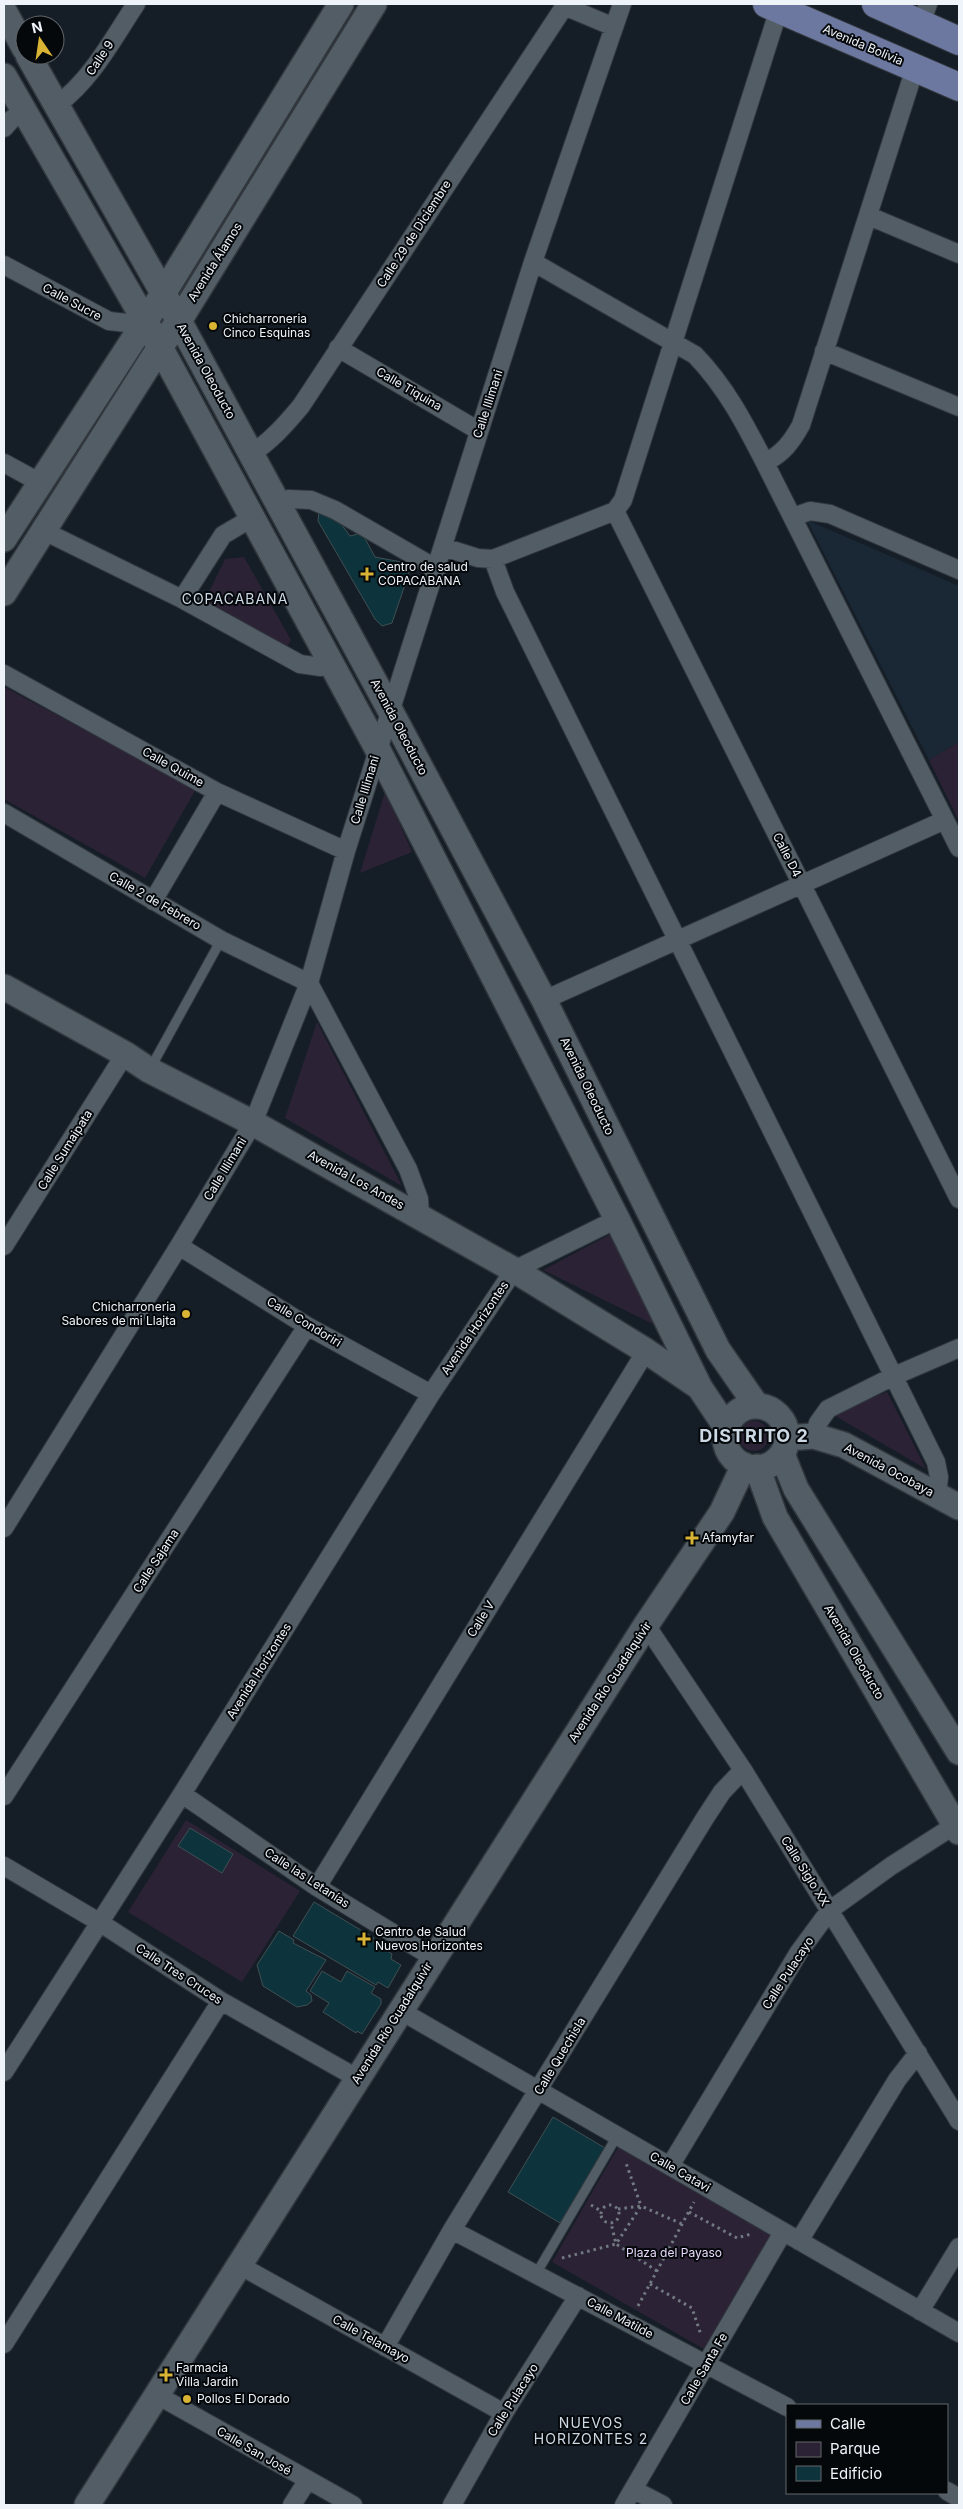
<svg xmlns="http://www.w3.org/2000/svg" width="963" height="2509" viewBox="0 0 963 2509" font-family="Inter,sans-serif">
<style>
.built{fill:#1a2835}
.green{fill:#2c2236}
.building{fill:#0d343c;stroke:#404f53}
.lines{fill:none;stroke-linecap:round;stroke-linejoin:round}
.lane-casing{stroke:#31373d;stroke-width:11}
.street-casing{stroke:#31373d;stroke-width:20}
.secondary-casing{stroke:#31373d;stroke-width:28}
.primary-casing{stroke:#31373d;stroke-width:30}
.path{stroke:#727a81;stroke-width:3;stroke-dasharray:2.5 4;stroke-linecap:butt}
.lane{stroke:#525d66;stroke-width:9}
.street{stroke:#525d66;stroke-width:18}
.secondary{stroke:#525d66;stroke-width:25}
.primary{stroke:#6d78a0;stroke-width:28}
.poi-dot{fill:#d9b334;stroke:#05080b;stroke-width:2}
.labels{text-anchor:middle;stroke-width:4;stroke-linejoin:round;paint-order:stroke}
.street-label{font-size:12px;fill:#eef4fa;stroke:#05080b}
.poi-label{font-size:12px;fill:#eef4fa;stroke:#05080b;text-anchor:start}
.park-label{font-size:12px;fill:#e9d8fb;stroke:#05080b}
.neighbourhood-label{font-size:14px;letter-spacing:1px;fill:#ccd8e3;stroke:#05080b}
.district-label{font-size:18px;font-weight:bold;letter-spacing:1px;fill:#ccd8e3;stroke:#05080b}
</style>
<rect width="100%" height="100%" fill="#151e26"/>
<path class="built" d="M807 520 959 586V742L929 760Z"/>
<path class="green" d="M244 557 291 640 287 646 202 606 225 559Z
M4 687 196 789 145 878 4 799Z
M959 742V821L929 760Z
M385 792 412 852 360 873Z
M317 1022 402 1186 285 1118Z
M611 1234 653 1324 543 1270Z
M887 1392 926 1469 832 1414Z
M739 1436a15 15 0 1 1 30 0a15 15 0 1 1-30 0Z
M186 1820 300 1891 242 1982 128 1912Z
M620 2144 776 2231 704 2349 552 2262Z"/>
<path class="building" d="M319 511 336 517 350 536 362 533 375 557 412 564 392 623 382 626 375 619 318 521Z
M190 1828 233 1854 222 1873 178 1846Z
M314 1902 374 1938 372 1941 392 1954 391 1959 401 1965 388 1988 378 1982 376 1985 293 1936Z
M279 1931 294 1940 293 1943 326 1960 306 1991 311 1995 312 2001 307 2005 297 2007 263 1986 257 1965Z
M322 1971 341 1982 347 1971 375 1987 371 1993 381 1999V2004L362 2034 357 2031 356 2033 323 2012 329 2003 310 1991Z
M553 2117 605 2148 560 2223 508 2192Z"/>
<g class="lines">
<g class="lane-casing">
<path id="lane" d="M150 1069 221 940
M536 2274 617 2136"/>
</g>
<g class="street-casing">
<path id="street" d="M564 6 614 27
M921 24 928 4
M57 105C92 79 112 40 136 4
M4 128 12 119 24 112
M869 216 959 254
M533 262 695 355C726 387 745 424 765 463L959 848
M4 265 109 321 127 323 145 320
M338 348 479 431
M824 351 959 407
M251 454C271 441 286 424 301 406L566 4
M4 463 39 482
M765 463C783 453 791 443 801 425L915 68
M278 503 288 499 311 500 335 510 437 569
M615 511 959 1199
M793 517 810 511 830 514 959 570
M44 531 182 599 300 664 321 667 331 664
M443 547 478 558 493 559 615 511 623 500 779 9
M493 559 505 592 936 1462 939 1477 937 1496
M182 599 223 535 252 518
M4 674 217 792 346 851
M4 813 221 940 309 983 408 1169 419 1199 420 1216
M153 901 217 792
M544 1000 945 820
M4 1246 125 1054
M179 1246 307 1326 431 1394
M814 1436 818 1423 828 1409 894 1376 959 1348
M4 1528 179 1246 253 1123 309 983 346 851 533 262 622 4
M646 1625 743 1770 959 2121
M182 1794 317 1887 434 1958
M4 1796 307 1326
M4 1866 99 1922 221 2001 357 2078
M317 1887 646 1351
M401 2011 959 2333
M4 2072 182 1794 431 1394 514 1270 617 1219
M670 2166 799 1952 830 1910 891 1866 955 1825
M452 2230 787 2407
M799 2241 897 2080 918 2053
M239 2265 504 2413
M920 2311 959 2247
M4 2344 221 2001
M385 2347 452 2230 705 1818 722 1792 743 1770
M157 2395 353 2505
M634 2490 663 2505
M947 2491 959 2498
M292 2505 307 2481
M452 2505 504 2413 578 2296
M624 2505 783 2232"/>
</g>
<g class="secondary-casing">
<path id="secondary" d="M4 11 25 49
M28 55 179 321 391 712 544 1000 718 1350 757 1406
M4 76 160 347 378 750 617 1219 700 1388 726 1427
M4 539 163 294 341 4
M4 593 160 347 179 321 374 4
M4 987 125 1054 149 1070 253 1123 514 1270 646 1351 699 1387
M725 1437a31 31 0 1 1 62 0a31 31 0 1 1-62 0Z
M787 1438 814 1436 844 1445 959 1507
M782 1454 796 1489 959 1752
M757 1467 775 1517 959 1832
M87 2505 646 1625 722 1512 744 1465"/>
</g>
<g class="primary-casing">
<path id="primary" d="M767 4 959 87
M876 4 959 41"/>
</g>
<path class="path" d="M601 2214a9 9 0 1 1 18 0a9 9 0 1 1-18 0Z
M591 2205 601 2211
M618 2209 641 2206 626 2163
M689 2212 737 2238 751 2234
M562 2258 616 2244 611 2223
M657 2271 616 2244 641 2206 682 2224
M650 2284 692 2308 701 2335
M638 2306 694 2202"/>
<use href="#lane" class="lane"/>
<use href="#street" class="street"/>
<use href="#secondary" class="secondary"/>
<use href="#primary" class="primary"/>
</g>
<g class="poi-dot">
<circle cx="213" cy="326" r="5"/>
<path d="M364.5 566.5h5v5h5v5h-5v5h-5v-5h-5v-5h5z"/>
<circle cx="186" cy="1314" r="5"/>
<path d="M689.5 1530.5h5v5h5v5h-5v5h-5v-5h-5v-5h5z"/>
<path d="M361.5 1931.5h5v5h5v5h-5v5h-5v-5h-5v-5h5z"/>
<path d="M163.5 2367.5h5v5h5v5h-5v5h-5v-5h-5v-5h5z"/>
<circle cx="187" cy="2399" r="5"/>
</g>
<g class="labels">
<g class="street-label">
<text transform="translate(863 45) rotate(23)" y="4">Avenida Bolivia</text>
<text transform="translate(100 58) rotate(-56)" y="4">Calle 9</text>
<text transform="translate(414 234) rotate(-57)" y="4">Calle 29 de Diciembre</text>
<text transform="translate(215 262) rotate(-58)" y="4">Avenida Álamos</text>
<text transform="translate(72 302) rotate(28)" y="4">Calle Sucre</text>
<text transform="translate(206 371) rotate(61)" y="4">Avenida Oleoducto</text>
<text transform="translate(409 389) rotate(30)" y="4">Calle Tiquina</text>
<text transform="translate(488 404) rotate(-72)" y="4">Calle Illimani</text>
<text transform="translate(399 727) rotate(62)" y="4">Avenida Oleoducto</text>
<text transform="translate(173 767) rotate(29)" y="4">Calle Quime</text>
<text transform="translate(365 790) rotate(-73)" y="4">Calle Illimani</text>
<text transform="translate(787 855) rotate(63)" y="4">Calle D4</text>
<text transform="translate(155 901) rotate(30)" y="4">Calle 2 de Febrero</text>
<text transform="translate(587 1086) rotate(64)" y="4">Avenida Oleoducto</text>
<text transform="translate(65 1150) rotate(-58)" y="4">Calle Sumaipata</text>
<text transform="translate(225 1169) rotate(-59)" y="4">Calle Illimani</text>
<text transform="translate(356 1180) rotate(29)" y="4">Avenida Los Andes</text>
<text transform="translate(304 1322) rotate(31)" y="4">Calle Condoriri</text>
<text transform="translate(475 1328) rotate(-56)" y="4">Avenida Horizontes</text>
<text transform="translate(889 1470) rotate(28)" y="4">Avenida Ocobaya</text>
<text transform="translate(156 1561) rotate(-57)" y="4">Calle Sajama</text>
<text transform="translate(481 1619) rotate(-58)" y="4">Calle V</text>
<text transform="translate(854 1652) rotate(60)" y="4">Avenida Oleoducto</text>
<text transform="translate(259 1671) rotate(-58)" y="4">Avenida Horizontes</text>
<text transform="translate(610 1682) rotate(-57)" y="4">Avenida Río Guadalquivir</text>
<text transform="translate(805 1871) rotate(58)" y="4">Calle Siglo XX</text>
<text transform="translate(307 1878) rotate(33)" y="4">Calle las Letanías</text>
<text transform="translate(788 1973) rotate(-57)" y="4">Calle Pulacayo</text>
<text transform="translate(179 1974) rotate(33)" y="4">Calle Tres Cruces</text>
<text transform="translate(392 2023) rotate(-58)" y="4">Avenida Río Guadalquivir</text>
<text transform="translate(560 2056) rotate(-59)" y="4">Calle Quechisla</text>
<text transform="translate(680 2172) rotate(30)" y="4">Calle Catavi</text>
<text transform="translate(620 2318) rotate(28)" y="4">Calle Matilde</text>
<text transform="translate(371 2339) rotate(29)" y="4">Calle Telamayo</text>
<text transform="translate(704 2369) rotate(-60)" y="4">Calle Santa Fe</text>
<text transform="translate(513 2400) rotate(-58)" y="4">Calle Pulacayo</text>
<text transform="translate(254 2451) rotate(30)" y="4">Calle San José</text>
</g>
<g class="poi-label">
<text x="223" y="323">Chicharroneria<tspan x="223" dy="14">Cinco Esquinas</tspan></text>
<text x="378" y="571">Centro de salud<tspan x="378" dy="14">COPACABANA</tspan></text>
<text x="176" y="1311" text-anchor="end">Chicharroneria<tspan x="176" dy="14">Sabores de mi Llajta</tspan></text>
<text x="702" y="1542">Afamyfar</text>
<text x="375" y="1936">Centro de Salud<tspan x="375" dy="14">Nuevos Horizontes</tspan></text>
<text x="176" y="2372">Farmacia<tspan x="176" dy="14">Villa Jardin</tspan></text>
<text x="197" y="2403">Pollos El Dorado</text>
</g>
<g class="park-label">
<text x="674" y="2257">Plaza del Payaso</text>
</g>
<g class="neighbourhood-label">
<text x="235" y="604">COPACABANA</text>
<text x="591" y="2428">NUEVOS<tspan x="591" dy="16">HORIZONTES 2</tspan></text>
</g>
<g class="district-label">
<text x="754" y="1442">DISTRITO 2</text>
</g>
</g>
<rect width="963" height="2509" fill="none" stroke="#eef4fa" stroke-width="10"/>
<rect x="786" y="2404" width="162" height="90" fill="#05080b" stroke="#62666b"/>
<rect x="796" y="2420" width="25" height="8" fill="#6d78a0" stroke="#62666b"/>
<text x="830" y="2429" font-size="15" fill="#eef4fa">Calle</text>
<rect x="796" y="2442" width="25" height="15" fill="#2c2236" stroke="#62666b"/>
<text x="830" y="2454" font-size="15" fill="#eef4fa">Parque</text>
<rect x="796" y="2466" width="25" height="15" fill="#0d343c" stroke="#62666b"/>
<text x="830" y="2479" font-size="15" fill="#eef4fa">Edificio</text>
<g transform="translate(40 40) rotate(347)"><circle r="24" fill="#05080b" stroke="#62666b"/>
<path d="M0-4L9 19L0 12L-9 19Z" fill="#d9b334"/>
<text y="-8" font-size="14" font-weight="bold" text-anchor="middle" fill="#eef4fa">N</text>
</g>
</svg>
